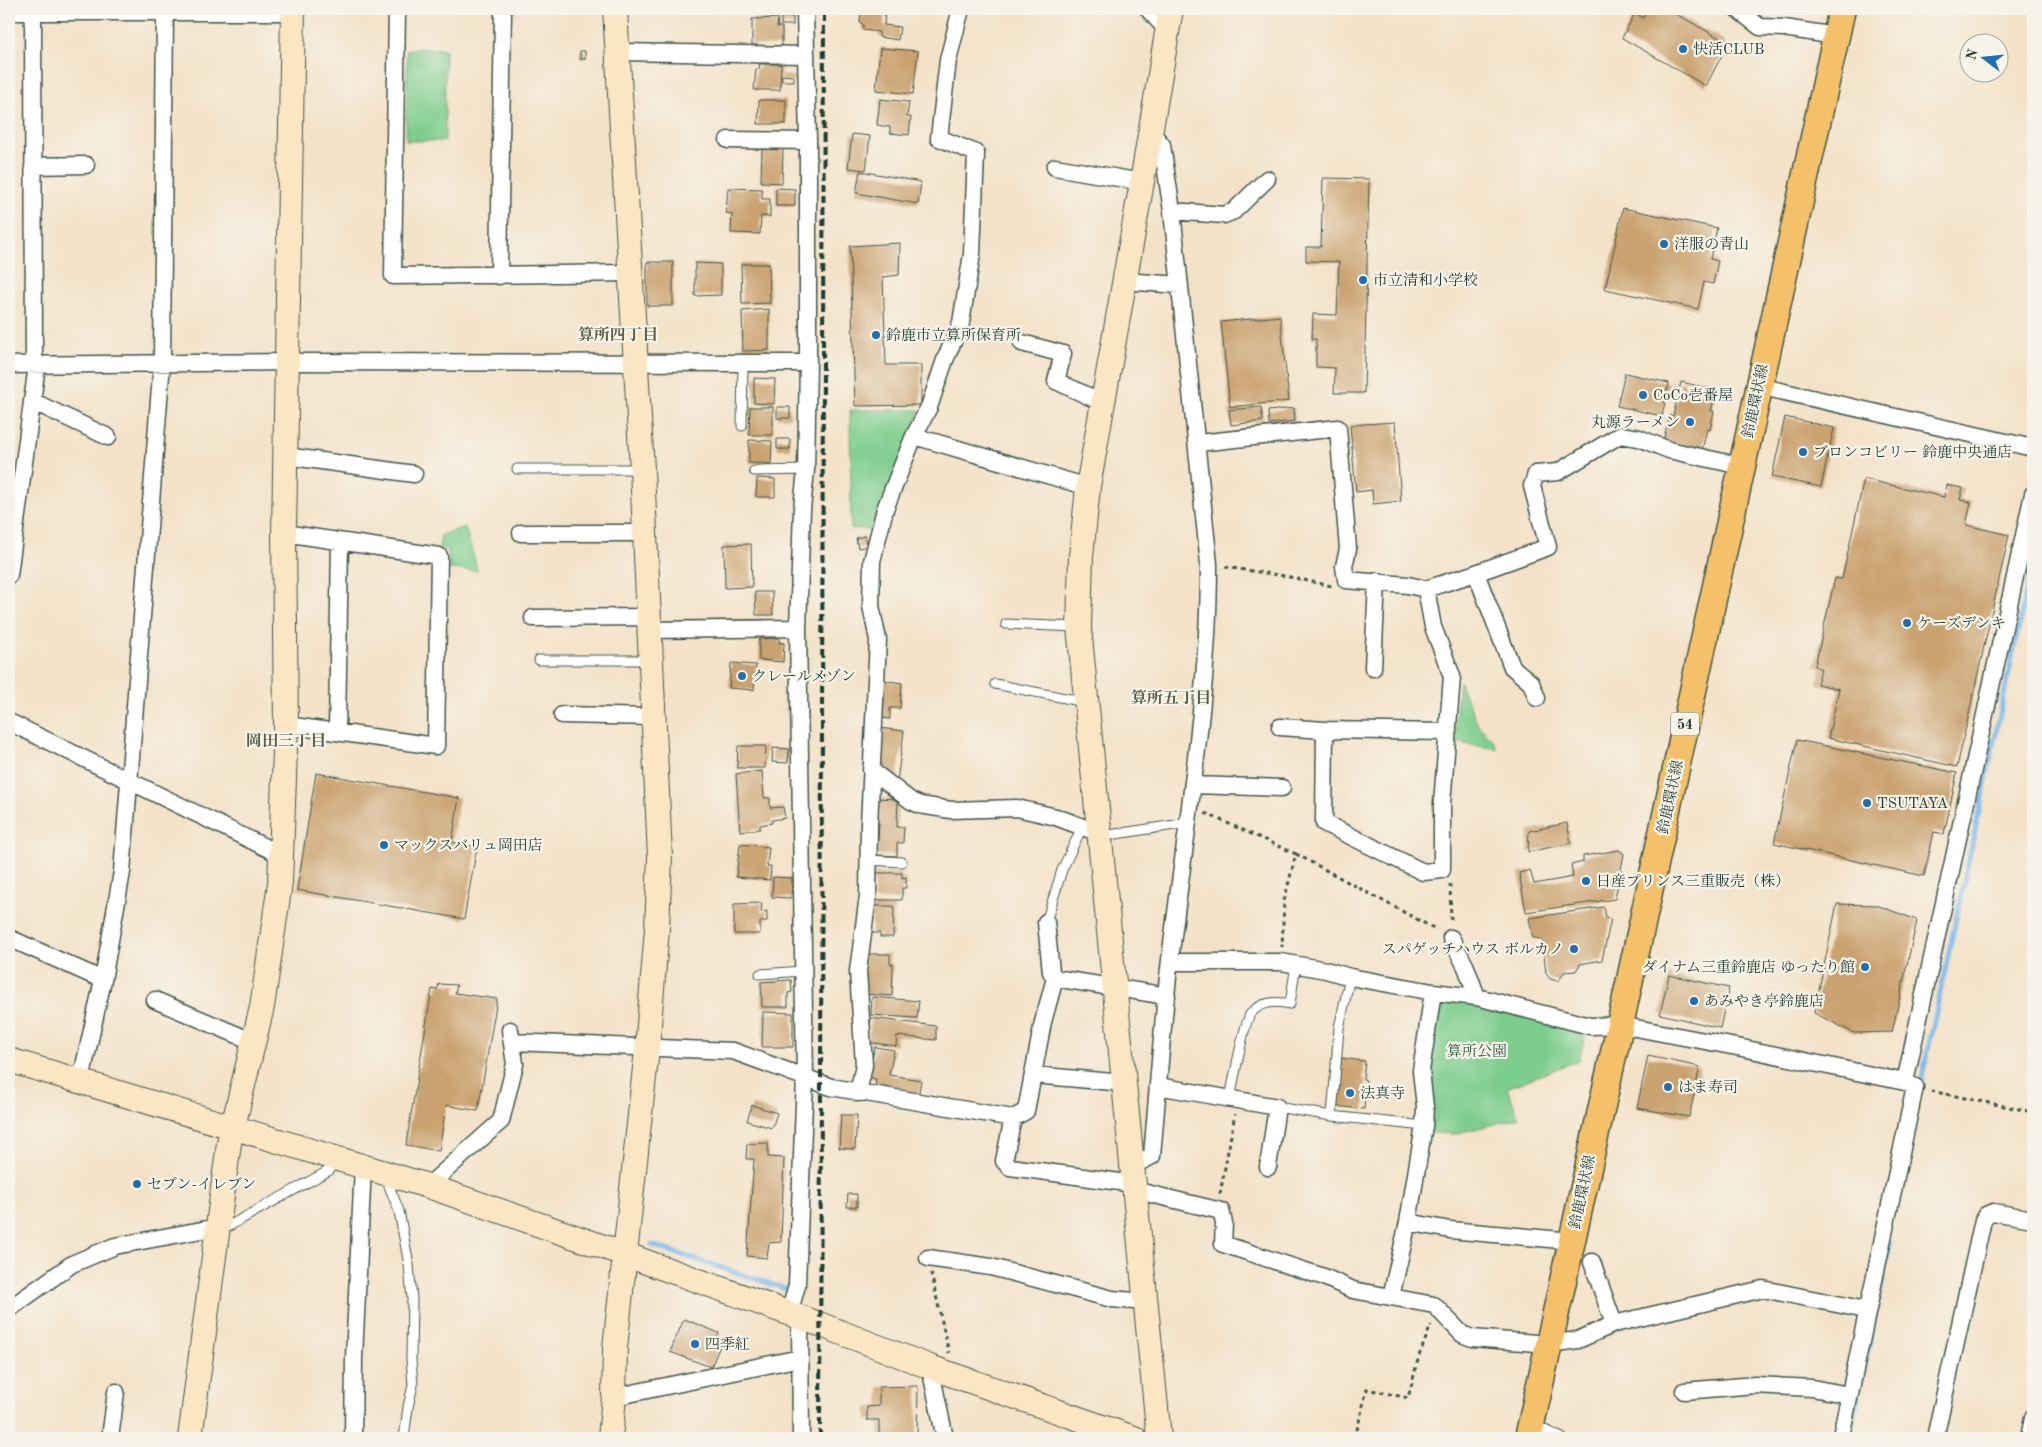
<svg xmlns="http://www.w3.org/2000/svg" width="2042" height="1447" viewBox="0 0 2042 1447" font-family="'Old Standard TT','Noto Serif JP',serif">
<style>
.green{fill:#7dcd8d;stroke:#4e8560}
.lines{fill:none;stroke-linecap:round;stroke-linejoin:round}
.stream{stroke:#76b8eb;stroke-width:5}
.building{fill:#caa26f}
.lane-casing{stroke:#3f564a;stroke-width:11}
.street-casing{stroke:#3f564a;stroke-width:19}
.secondary-casing{stroke:#3f564a;stroke-width:26}
.primary-casing{stroke:#3f564a;stroke-width:29}
.path{stroke:#3f564a;stroke-width:3;stroke-dasharray:4 4;stroke-linecap:butt}
.lane{stroke:#fff;stroke-width:9}
.street{stroke:#fff;stroke-width:16}
.secondary{stroke:#fbe6c3;stroke-width:24}
.primary{stroke:#f4c16a;stroke-width:26}
.rail{stroke:#1f3d34;stroke-width:4;stroke-dasharray:8 4;stroke-linecap:butt}
.poi-dot{fill:#1f6fb2;stroke:#f7f3e8;stroke-width:2}
.labels{text-anchor:middle;stroke-width:4.5;stroke-linejoin:round;paint-order:stroke}
.shield{fill:#f7f3e8;stroke:#60746a;stroke-width:1}
.shield-label{font-size:14px;font-weight:bold;fill:#1f3d34}
.poi-label{font-size:15px;fill:#1f3d34;stroke:#f7f3e8;text-anchor:start}
.street-label{font-size:15px;fill:#1f3d34;stroke:#f7f3e8}
.park-label{font-size:15px;fill:#325a46;stroke:#f7f3e8}
.neighbourhood-label{font-size:16px;font-weight:bold;fill:#5b6049;stroke:#f7f3e8}
</style>
<rect width="100%" height="100%" fill="#f7f3e8"/>
<filter id="ink" filterUnits="userSpaceOnUse"><feTurbulence type="fractalNoise" baseFrequency=".02" numOctaves="2"/><feDisplacementMap in="SourceGraphic" scale="10" xChannelSelector="R" yChannelSelector="G"/><feConvolveMatrix kernelMatrix="1 2 1 2 8 2 1 2 1" color-interpolation-filters="sRGB"/></filter>
<filter id="wash" filterUnits="userSpaceOnUse"><feTurbulence type="fractalNoise" baseFrequency=".0096" numOctaves="4" result="noise"/><feDisplacementMap in="SourceGraphic" scale="20" xChannelSelector="R" yChannelSelector="G"/><feGaussianBlur stdDeviation="1.12" result="paint"/><feColorMatrix in="noise" values="0 0 0 0 0 0 0 0 0 0 0 0 0 0 0 0 0 1.4 0 .05"/><feComposite in="paint" operator="in"/></filter>
<g filter="url(#wash)">
<rect width="100%" height="100%" fill="#f3e2c8"/>
<path class="green" d="M407 49H445V141H406Z
M850 410H920L873 529H851Z
M465 527 478 571 449 569 448 549 439 548 441 535Z
M1459 681 1478 725 1494 741 1497 749 1454 742Z
M1441 995 1586 1034 1579 1060 1507 1088 1519 1118 1454 1134 1432 1133 1425 1070 1437 998Z"/>
<g class="lines">
<path class="stream" d="M1920 1087 2033 560
M652 1245 786 1289
M1850 1436 1890 1243"/>
</g>
<g id="blocks">
<path class="building" d="M756 9H768V13L756 12Z
M782 9H792V15H782Z
M867 9H885L884 25 900 27 898 40 879 37V32L863 30V24L860 23 861 12H867Z
M1648 9H1667L1723 40 1725 44 1724 51 1706 86 1622 38 1635 13 1643 18Z
M781 17H793V25H781Z
M778 18 777 27H782V46L752 45V19Z
M880 48 918 51 913 94 876 90Z
M580 51H585V59H580Z
M759 64H781L780 90H754L756 69H760Z
M782 75 794 76V81H782Z
M880 99 909 102 907 117H911L909 135 890 133V127L877 125Z
M759 100H786V124H758Z
M852 134 870 136 866 170 848 168Z
M762 149H783L782 183 761 182Z
M860 171 921 182 918 204 856 193Z
M1323 178 1369 179 1364 393H1334L1335 368 1316 367V339H1312L1313 314 1337 315 1339 262 1306 261V247H1321Z
M728 188 762 189V199H770V217L761 216 760 234 731 233 732 214 726 213Z
M776 188 795 189V206H776Z
M1623 208 1717 228 1710 259 1718 261 1713 284 1704 282 1698 309 1605 289Z
M900 243 899 275 883 277 886 365H921V405L855 406 850 246Z
M647 262H673V306H647Z
M695 263 721 264V295L695 296Z
M741 264H769L770 303 742 304Z
M769 309V350L743 351 742 311Z
M1280 316 1289 401 1230 407 1221 322Z
M1625 373 1669 383 1662 416 1617 406Z
M754 378 775 379 774 404 754 403Z
M1681 382 1716 390 1711 411H1714L1710 430 1707 429 1702 450 1663 441 1670 415 1673 416Z
M750 407H773V435H749Z
M777 407H790V418H777Z
M1261 407 1263 421 1231 425 1229 410Z
M1294 408 1295 421 1269 424 1268 411Z
M1785 417 1834 428 1821 487 1772 477Z
M1395 422 1401 501 1373 504 1372 490 1356 492 1350 425Z
M777 439H790V449H777Z
M749 440 772 441 771 464 749 463Z
M757 478 775 479V497H756Z
M1864 479 1944 497 1947 485 1963 488 1960 500 1971 502 1966 525 2009 535 1957 767 1828 738 1839 689 1817 684 1821 669 1815 666 1835 578 1842 579Z
M865 536 868 546 858 548 856 538Z
M751 544 752 587 725 588 724 545Z
M755 592H772L773 615H756Z
M779 638V643H784L783 662 759 660V639Z
M731 663 756 665 754 690 729 688Z
M882 680 902 683 900 708H890V719L878 717Z
M879 728 904 731 897 781 878 766Z
M1797 740 1957 773 1944 834 1934 832 1924 876 1774 843Z
M738 746H766L765 768H737Z
M773 748 789 749 788 763 772 762Z
M762 771 764 798H770V808L783 807 785 818 772 820V823L760 825V829L740 831 736 774Z
M316 773 459 798 452 842 477 847 464 919 297 890Z
M875 798 898 799 897 827H904L903 843H897V856L877 855 879 823 874 824Z
M1567 823 1571 843 1528 852 1529 831Z
M740 844 769 847 767 866H771L770 880 736 877Z
M1619 850 1624 854 1615 899 1526 912 1519 873 1530 870 1534 884 1573 877 1571 865 1583 862V856Z
M874 873H902V878L906 877V888H902V900H874Z
M773 877 792 878 791 898 772 897Z
M762 903 761 912 767 911V921L760 922V934H734V904Z
M1837 904 1876 905 1917 920 1892 1032 1854 1033 1814 1013Z
M872 906H894L893 937H880V933H872Z
M1604 907 1606 918 1611 919 1602 960 1580 964 1576 971 1564 972 1560 979 1557 981 1550 979 1546 973 1542 939 1533 938 1529 918Z
M865 954H890V964H893L892 996 863 994Z
M1669 975 1729 988 1720 1028 1660 1014Z
M791 980 792 992 788 993V1007H762L761 982Z
M439 984 457 985 455 993 497 999 478 1111 446 1105 439 1151 406 1145 432 989 437 990Z
M872 997 919 1001 917 1018 871 1015Z
M763 1012 793 1013V1047H762Z
M871 1018 936 1026V1040L897 1036 896 1046 868 1042Z
M875 1047 894 1050 889 1075 921 1080 918 1098 875 1088 876 1079 868 1077Z
M1648 1056 1700 1067 1689 1117 1637 1108Z
M1339 1058 1365 1061 1363 1079 1366 1080 1364 1109 1334 1106Z
M752 1105 777 1113 772 1128 747 1121Z
M841 1115H857L855 1149 839 1148Z
M768 1143V1157L784 1158 781 1242 769 1243 767 1258 747 1256 754 1159H746L747 1144Z
M848 1194H857V1207H847Z
M684 1319 719 1333 718 1337 723 1339 711 1367 670 1352Z
M918 1386 917 1438H879V1420H867V1407L879 1406V1387Z"/>
</g>
</g>
<g filter="url(#ink)">
<use href="#blocks" fill-opacity="0" stroke="#3f564a" stroke-width="1"/>
<g class="lines">
<g class="lane-casing">
<path id="lane" d="M742 426 743 363
M517 469H642
M754 471 806 470
M1006 624 1078 627
M539 660H649
M995 684 1085 702
M1100 833 1109 835 1188 823
M869 860 902 862
M1046 922 1062 870 1082 827
M760 974 803 971
M1230 1099C1233 1084 1244 1021 1251 1013 1262 1001 1276 1001 1290 1004L1296 964
M1277 1107 1332 1116 1424 1126
M1332 1116 1339 1028 1350 977
M385 1176 399 1211 409 1265 412 1299 411 1359 413 1385 408 1407 404 1438
M218 1227 229 1226 330 1170 335 1158
M1534 1425 1562 1438"/>
</g>
<g class="street-casing">
<path id="street" d="M397 9 393 276 632 273
M1148 9 1168 31
M1737 9 1760 27 1784 28 1836 36
M9 12H293
M33 12 34 365
M618 52 806 55
M728 140 808 141
M33 166 86 165
M1055 167 1142 182
M1172 211 1224 215 1234 211 1267 179
M499 276 503 9
M1124 281 1180 285
M1022 343 1063 354 1056 381 1103 403
M9 365 288 362 808 363
M1758 386 2033 448
M32 401 108 437
M914 436 1088 487
M1198 443 1338 428 1348 549 1344 566 1346 580 1408 585 1426 589 1476 573 1548 547 1532 486 1536 474 1558 472 1620 435 1639 438 1669 450 1741 466
M286 456 414 474
M284 533 439 556 436 746 286 725
M521 533H645
M1476 573 1512 667 1531 683 1537 698
M9 575 37 365
M1426 589 1433 627 1452 676 1442 804V870L1423 872 1324 823 1325 730 1446 732
M533 618 649 617
M649 630 798 628
M1373 668 1377 581
M562 715 654 717
M9 722 281 855
M1280 727 1325 730
M337 731 340 542
M871 770 911 801 920 805 951 810 1017 808 1056 817 1099 833
M1193 785 1282 788
M9 938 103 980
M1451 938 1466 967 1477 997
M1170 962H1281L1326 970 1350 977 1433 992 1477 997 1590 1026 1620 1025 1641 1029 1742 1048 1905 1082 1915 1087 1841 1436 1842 1438
M1055 978 1167 996
M155 1000 254 1042
M512 1042 733 1051 831 1087 1013 1118 1004 1161 1010 1167 1134 1184
M1033 1075 1124 1083
M81 1080 103 980 122 872 162 362 165 12
M1905 1082 2033 494
M1158 1086 1277 1107 1268 1167
M858 1093 864 1065 858 971 868 896 869 824 878 640 871 606 872 561 885 509 914 436 929 407 945 360 961 323 972 254 976 153 939 138 948 60 961 9
M1013 1118 1026 1111 1043 1022 1055 978 1051 972 1046 922
M1132 1166 1152 1156C1158 1090 1162 1025 1170 960 1186 828 1209 697 1209 564L1172 211 1162 145 1151 132
M428 1186 501 1121 515 1064 510 1030
M1134 1190 1221 1211 1224 1223 1223 1244 1324 1277 1353 1290 1434 1305 1462 1334 1472 1338 1549 1344 1578 1340 1614 1324 1763 1289 1866 1310
M1408 1222 1450 1230 1572 1241
M928 1258 991 1267 1112 1299 1145 1302
M1592 1262 1614 1324
M1391 1297 1408 1222 1424 1126 1425 1107 1421 1071 1433 992
M9 1309 72 1264 115 1246 218 1227
M789 1314 797 1285 805 1078 798 628 802 509 806 470 808 363V141L805 9
M800 1319 801 1438
M930 1367 945 1438
M1684 1391 1755 1385 1812 1388 1849 1395
M614 1397 800 1358
M110 1438 116 1392
M353 1438 354 1358 363 1166
M1935 1438 1983 1220 1986 1215 1993 1212 2033 1219
M2029 1438 2033 1417"/>
</g>
<g class="secondary-casing">
<path id="secondary" d="M9 1060 428 1186 624 1254 819 1324 930 1367 1134 1438
M190 1438 229 1143 262 1007 280 883 286 725 284 533 293 9
M610 1438 614 1397 615 1348 647 1049 657 929 660 857 642 469 615 9
M1159 1438 1079 627 1081 556 1088 487 1142 182 1171 9"/>
</g>
<g class="primary-casing">
<path id="primary" d="M1528 1438 1620 1025 1842 9"/>
</g>
<path class="path" d="M1225 567 1285 576 1332 586
M1205 813 1296 854 1284 901 1282 947
M1296 854 1437 930
M1450 884 1451 923
M1931 1091 2033 1112
M1220 1194 1235 1114
M931 1273 949 1353
M1355 1438 1367 1389 1408 1398 1419 1356 1431 1325"/>
<use href="#lane" class="lane"/>
<use href="#street" class="street"/>
<use href="#secondary" class="secondary"/>
<use href="#primary" class="primary"/>
<path class="rail" d="M820 1438 824 9"/>
</g>
</g>
<g class="poi-dot">
<circle cx="1683" cy="49" r="5"/>
<circle cx="1664" cy="244" r="5"/>
<circle cx="1363" cy="280" r="5"/>
<circle cx="876" cy="335" r="5"/>
<circle cx="1643" cy="395" r="5"/>
<circle cx="1690" cy="422" r="5"/>
<circle cx="1803" cy="452" r="5"/>
<circle cx="1907" cy="623" r="5"/>
<circle cx="742" cy="676" r="5"/>
<circle cx="1867" cy="803" r="5"/>
<circle cx="384" cy="845" r="5"/>
<circle cx="1586" cy="881" r="5"/>
<circle cx="1574" cy="949" r="5"/>
<circle cx="1865" cy="967" r="5"/>
<circle cx="1694" cy="1001" r="5"/>
<circle cx="1668" cy="1087" r="5"/>
<circle cx="1350" cy="1093" r="5"/>
<circle cx="137" cy="1184" r="5"/>
<circle cx="695" cy="1344" r="5"/>
</g>
<g class="labels">
<rect class="shield" x="1671" y="712.5" width="28" height="23" rx="4"/>
<g class="shield-label">
<text x="1685" y="729">54</text>
</g>
<g class="poi-label">
<text x="1693" y="54">快活CLUB</text>
<text x="1674" y="249">洋服の青山</text>
<text x="1373" y="285">市立清和小学校</text>
<text x="886" y="340">鈴鹿市立算所保育所</text>
<text x="1653" y="400">CoCo壱番屋</text>
<text x="1680" y="427" text-anchor="end">丸源ラーメン</text>
<text x="1813" y="457">ブロンコビリー 鈴鹿中央通店</text>
<text x="1917" y="628">ケーズデンキ</text>
<text x="752" y="681">クレールメゾン</text>
<text x="1877" y="808">TSUTAYA</text>
<text x="394" y="850">マックスバリュ岡田店</text>
<text x="1596" y="886">日産プリンス三重販売（株）</text>
<text x="1564" y="954" text-anchor="end">スパゲッチハウス ボルカノ</text>
<text x="1855" y="972" text-anchor="end">ダイナム三重鈴鹿店 ゆったり館</text>
<text x="1704" y="1006">あみやき亭鈴鹿店</text>
<text x="1678" y="1092">はま寿司</text>
<text x="1360" y="1098">法真寺</text>
<text x="147" y="1189">セブン-イレブン</text>
<text x="705" y="1349">四季紅</text>
</g>
<g class="street-label">
<text transform="translate(1755 401) rotate(-78)" y="5">鈴鹿環状線</text>
<text transform="translate(1670 797) rotate(-78)" y="5">鈴鹿環状線</text>
<text transform="translate(1582 1192) rotate(-78)" y="5">鈴鹿環状線</text>
</g>
<g class="park-label">
<text x="1477" y="1056">算所公園</text>
</g>
<g class="neighbourhood-label">
<text x="618" y="340">算所四丁目</text>
<text x="1171" y="703">算所五丁目</text>
<text x="286" y="746">岡田三丁目</text>
</g>
</g>
<rect width="2042" height="1447" fill="none" stroke="#f7f3e8" stroke-width="30"/>
<g transform="translate(1984 58) rotate(286)"><circle r="24" fill="#f7f3e8" stroke="#a1aaa0"/>
<path d="M0-4L9 19L0 12L-9 19Z" fill="#1f6fb2"/>
<text y="-8" font-size="14" font-weight="bold" text-anchor="middle" fill="#1f3d34">N</text>
</g>
</svg>
